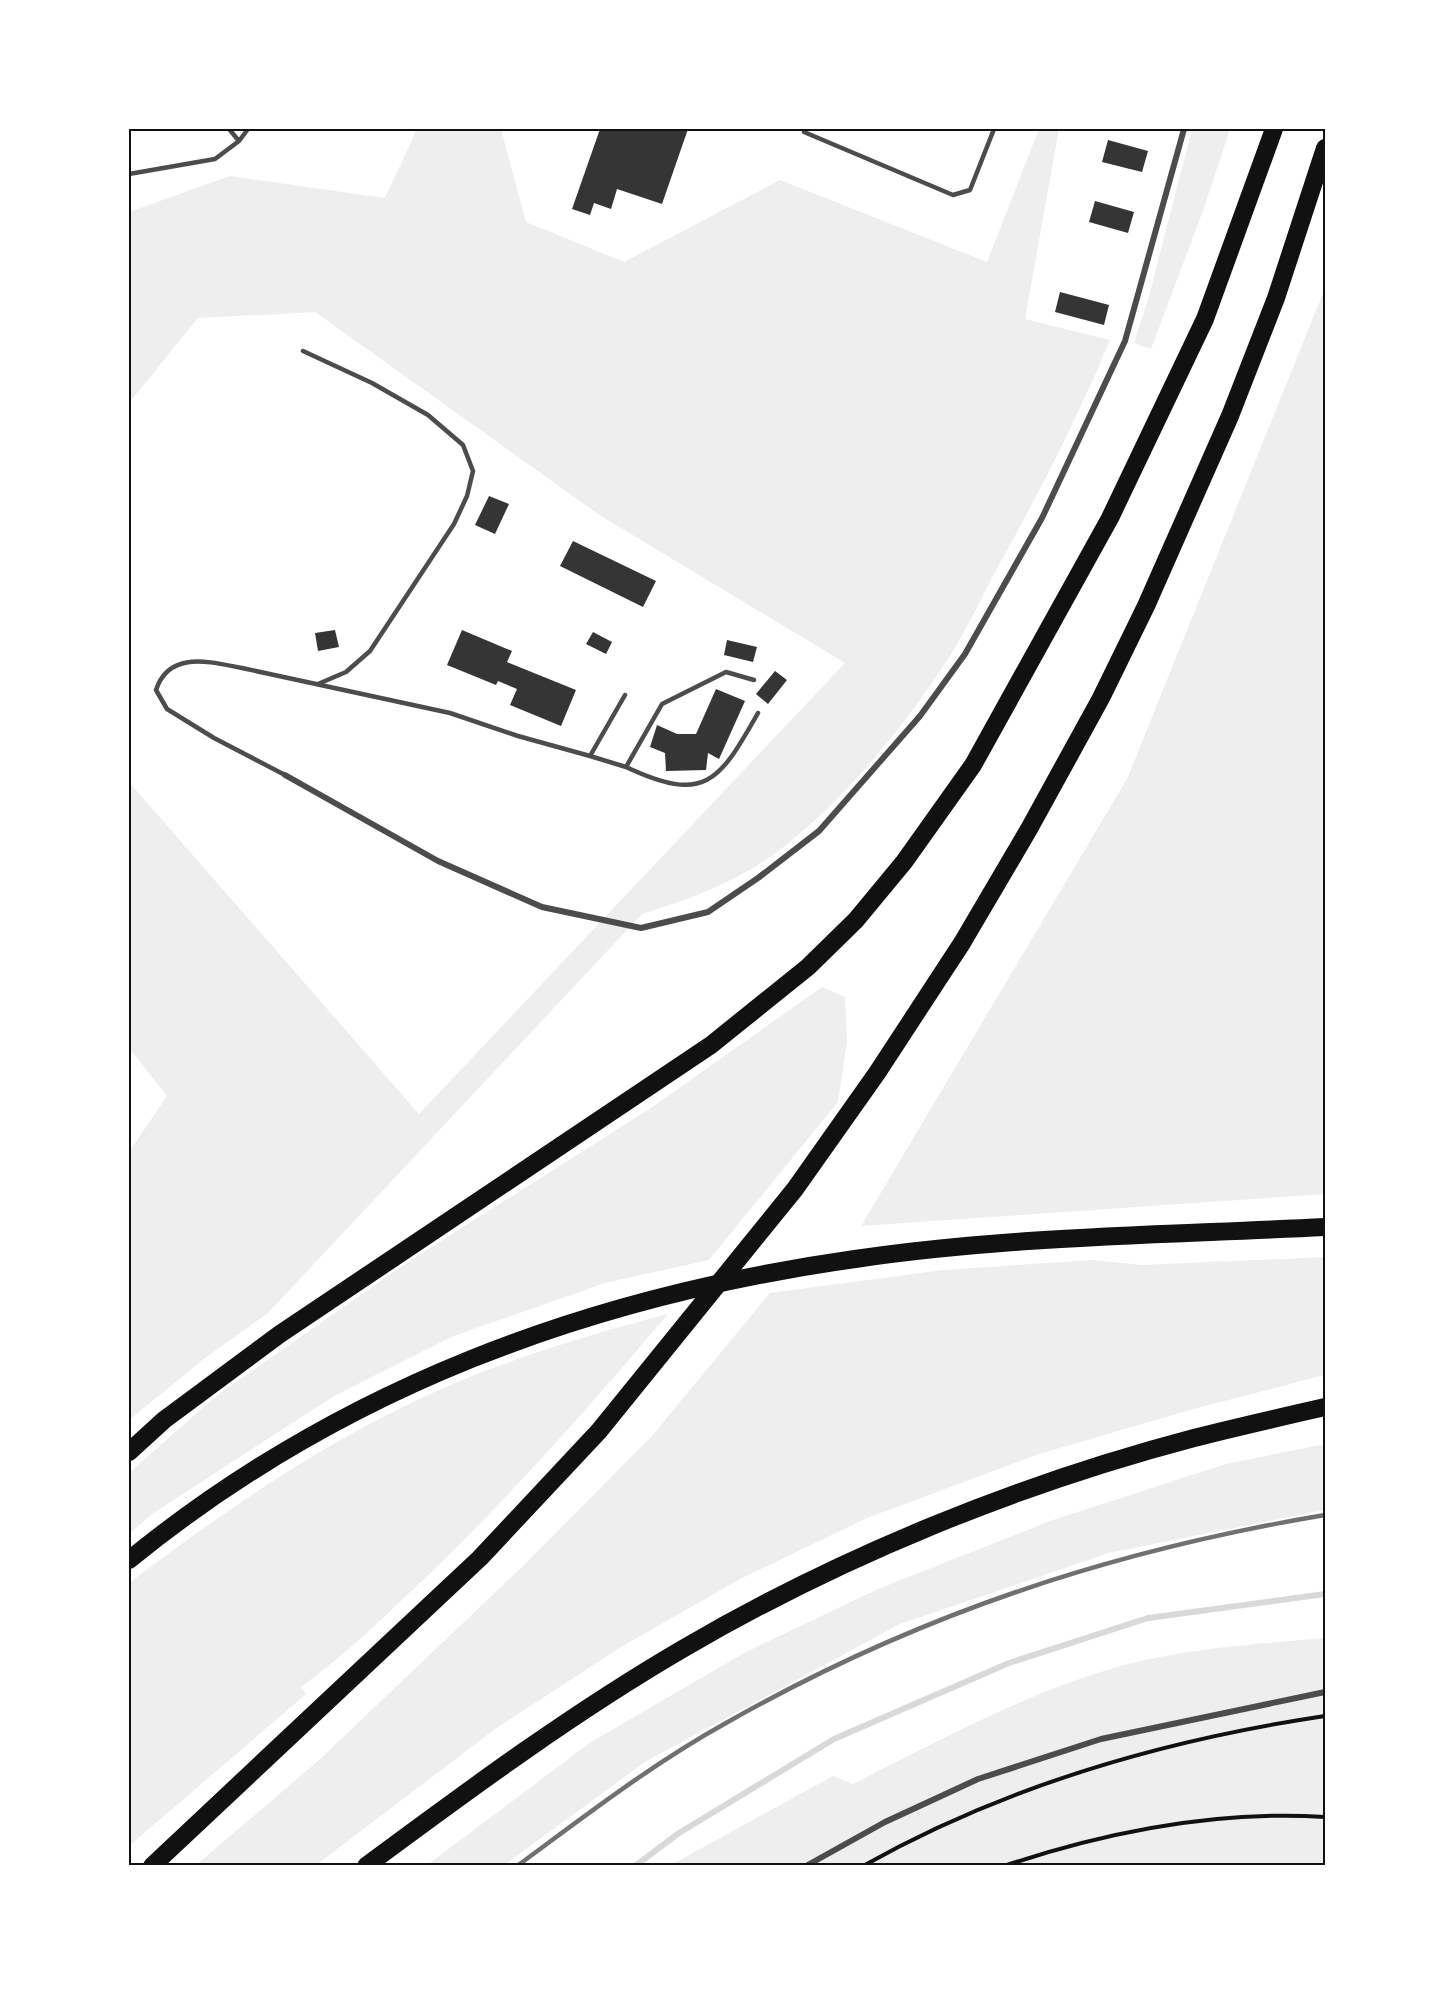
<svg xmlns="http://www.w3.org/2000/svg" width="1454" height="1995" viewBox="0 0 1454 1995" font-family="'Alegreya Sans',sans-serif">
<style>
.green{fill:#eee}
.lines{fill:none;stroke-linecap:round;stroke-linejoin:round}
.stream{stroke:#d9d9d9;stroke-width:6}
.building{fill:#353535}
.path{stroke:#111;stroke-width:4}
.service{stroke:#4c4c4c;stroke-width:4.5}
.minor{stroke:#4c4c4c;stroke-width:6}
.motorway{stroke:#111;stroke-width:18}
.rail{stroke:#707070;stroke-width:4.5}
.neatline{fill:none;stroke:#111;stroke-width:2}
</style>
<rect width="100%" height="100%" fill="#fff"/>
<path class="green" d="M417 129H501L526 222 624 262 780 180 987 262 1039 129H1059L1025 319 1110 340C1078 417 1040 491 1000 563 980 600 962 640 938 674 898 734 847 795 791 841 745 879 698 896 642 914L268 1313 205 1358 129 1420V1152L167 1096 129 1048V782L419 1114 845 663 601 516 315 312 198 318 129 403V212L230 176 385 198Z
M1192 129H1230L1204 208 1151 349 1134 343 1149 296Z
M1325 288V1194L861 1226 1127 779Z
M822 987 845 997 847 1041 838 1102 709 1260 605 1283 451 1337 334 1396 152 1514 129 1534V1473L216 1396 408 1262 651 1108Z
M1325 1257V1375L1190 1410 1036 1455 867 1518 740 1579 621 1647 495 1729 315 1866H195L318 1761 523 1566 651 1437 770 1293 943 1270 1092 1260 1142 1265Z
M668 1314C589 1407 509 1498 421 1582 382 1619 344 1656 301 1687L306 1694 129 1846V1583C236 1502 347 1426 472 1376 536 1351 602 1331 668 1314Z
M1325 1444V1510L1109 1553 900 1624 645 1762 503 1866H426L591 1742 746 1652 878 1589 1050 1521 1226 1464Z
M1325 1638V1866H669L833 1776 853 1784C938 1741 1030 1691 1121 1666 1187 1648 1257 1644 1325 1638Z"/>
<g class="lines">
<path class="stream" d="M635 1866 679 1833 834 1739 1009 1663 1148 1618 1325 1594"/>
</g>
<path class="building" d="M600 129H688L662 204 617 189 611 209 594 203 590 215 572 209Z
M1108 140 1148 151 1142 172 1102 162Z
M1095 201 1134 212 1128 233 1089 222Z
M1060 292 1109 305 1104 325 1055 312Z
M489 496 509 504 495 534 475 525Z
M573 541 656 581 643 607 560 566Z
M335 630 339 647 318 651 315 633Z
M462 630 512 651 507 662 576 690 561 726 510 705 517 689 498 681 496 685 447 665Z
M593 632 612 642 606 654 586 644Z
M727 640 757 647 753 662 724 655Z
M775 671 787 680 768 704 756 694Z
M716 689 745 701 719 759 708 753 706 770 666 771 665 753 650 747 657 725 677 734H696Z"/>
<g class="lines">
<path class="path" d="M863 1866C1005 1786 1164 1740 1325 1716
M1004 1866C1106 1832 1217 1810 1325 1817"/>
<path class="service" d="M229 129 239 141
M804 132 953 195 970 190 994 129
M129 174 215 159 239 141 248 129
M303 351 372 383 428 415 463 445 473 471 467 496 454 524 370 651 346 672 318 684
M590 756 626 767 662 704 726 672 754 680
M626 767C705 804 719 782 758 713
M285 775 214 738 167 709 156 690C169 650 210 662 242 668L450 713 518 736 590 756 625 695"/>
<path class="minor" d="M285 775 438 861 542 907 641 928 708 912 758 878 819 831 920 716 965 654 1042 518 1125 341 1184 129
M806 1866 885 1822 978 1779 1101 1739 1325 1692"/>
<path class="motorway" d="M129 1452 164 1420 280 1334 711 1045 808 967 856 920 904 862 973 765 1110 518 1205 319 1274 129
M129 1560C340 1388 587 1297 855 1259 1010 1236 1169 1235 1325 1227
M152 1866 480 1558 599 1431 795 1189 877 1073 962 943 1029 829 1101 698 1146 606 1230 416 1276 298 1325 148
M366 1866C470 1789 574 1712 686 1647 842 1556 1019 1484 1194 1438 1237 1427 1281 1417 1325 1407"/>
<path class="rail" d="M517 1866C585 1816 652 1764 726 1723 916 1615 1110 1551 1325 1515"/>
</g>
<rect width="1454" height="1995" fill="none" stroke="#ffffff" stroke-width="261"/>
<rect x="130" y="130" width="1194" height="1734" class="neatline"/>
</svg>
